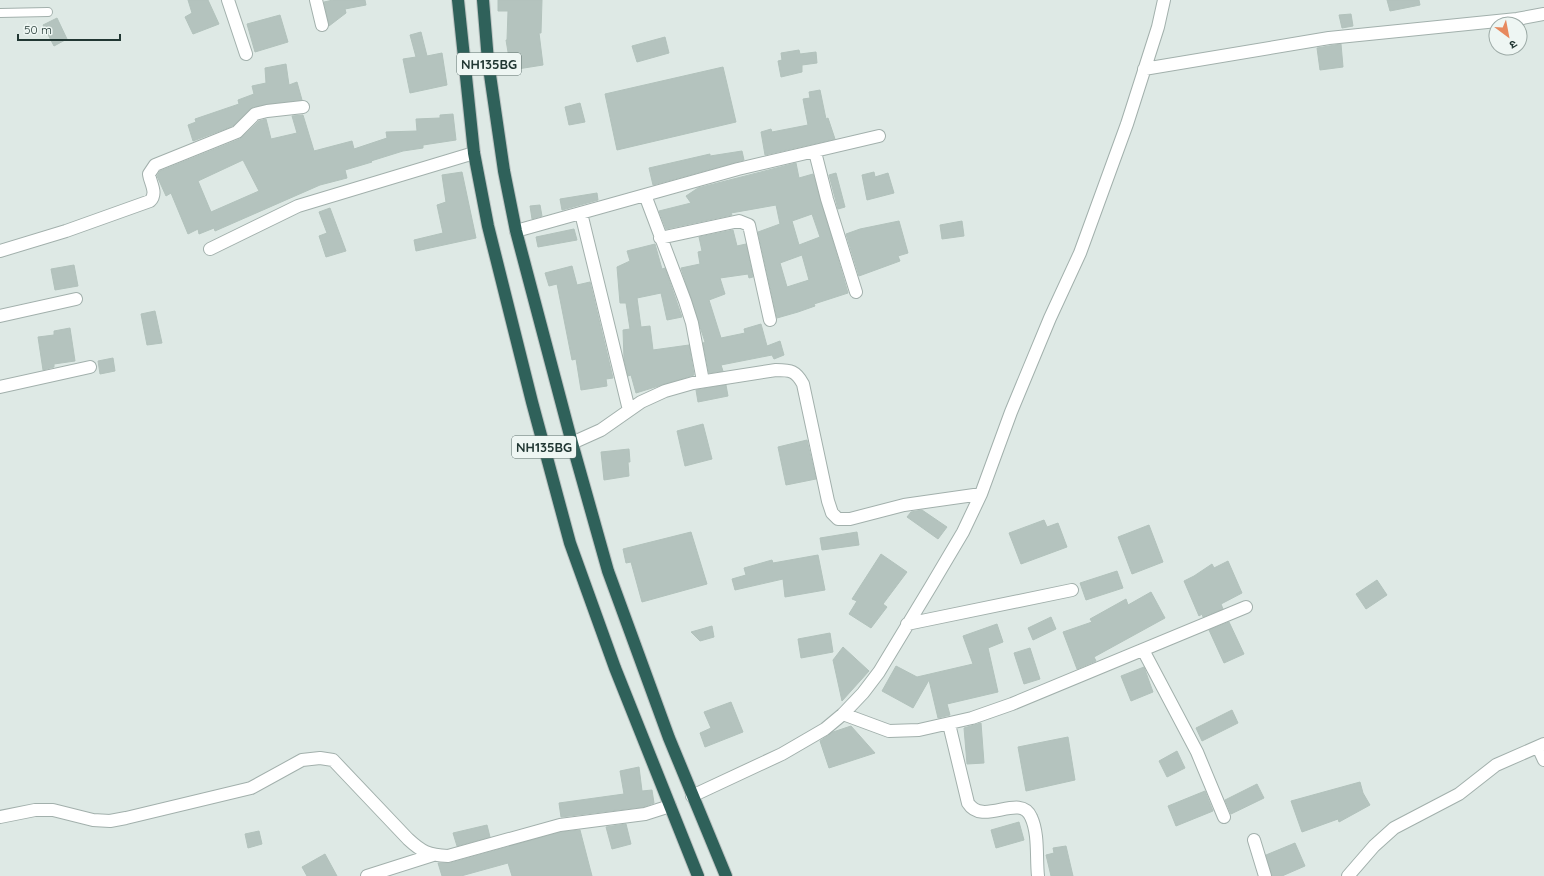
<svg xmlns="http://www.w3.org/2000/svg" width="1544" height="876" viewBox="0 0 1544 876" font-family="Quicksand,'Noto Sans Devanagari',sans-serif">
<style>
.building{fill:#b4c3be;stroke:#b2c2bc;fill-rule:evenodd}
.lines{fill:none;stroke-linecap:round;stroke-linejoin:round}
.lane-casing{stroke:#a2b0ac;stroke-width:10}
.street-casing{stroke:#a2b0ac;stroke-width:14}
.highway-casing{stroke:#bcc3c2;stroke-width:14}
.lane{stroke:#fff;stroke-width:8}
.street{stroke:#fff;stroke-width:12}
.highway{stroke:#2f615a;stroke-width:12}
.labels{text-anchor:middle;stroke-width:4;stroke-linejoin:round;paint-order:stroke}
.shield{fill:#eef6f3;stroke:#5e706d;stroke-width:1}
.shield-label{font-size:13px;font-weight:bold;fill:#213733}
</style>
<rect width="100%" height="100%" fill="#dee9e5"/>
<path class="building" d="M188 0H208L219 24 193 34 185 17 192 13Z
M333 0H365L366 5 345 9 346 13 329 26 324 2Z
M498 0H542L541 33H539L543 65 511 70 506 40H507L508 11H498Z
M1387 0H1419L1420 5 1390 11Z
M1351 14 1353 26 1342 28 1339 15Z
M280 15 288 42 255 52 247 24Z
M57 18 67 39 54 46 43 25Z
M421 32 427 56 442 53 447 85 410 93 403 59 416 57 410 35Z
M665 37 669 53 637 62 632 46Z
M1341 44 1343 67 1320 70 1317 48Z
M799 50 800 54 816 52 817 63 802 65V72L781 77 778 61 782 60 781 53Z
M286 64 289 85 297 82 302 100 253 107 233 126 193 141 188 125 196 122 195 119 239 104 238 100 254 94 252 86 266 83 265 68Z
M723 67 736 122 617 150 605 94Z
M820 90 826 119 828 118 835 139 765 155 761 132 771 129 772 132 808 125 803 99 810 98 809 92Z
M580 103 585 122 569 125 565 107Z
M453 114 456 140 423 145V148L403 151 371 161 372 162 345 170 347 178 320 185 215 231 214 228 199 234 198 229 188 234 171 193 166 196 157 176 160 171 240 139 259 121 266 119 271 139 297 133 292 116 303 115 314 151 352 141 354 149 387 138 386 132 417 131 416 119 440 118V115ZM243 160 259 191 211 212 198 181Z
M742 151 744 160 653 185 649 168 710 154V156Z
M796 163 799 178 813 174 848 293 814 304 815 306 798 312 777 318 758 232 780 224 776 205 731 213 732 215 666 229 659 211 691 203 686 196 698 188ZM812 214 820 237 799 245 792 221ZM802 255 809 280 787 287 780 263Z
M462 172 476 238 416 251 414 240 443 233 437 205 446 202 442 175Z
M874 172 875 177 888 173 894 193 867 200 862 175Z
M836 173 845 207 838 209 829 175Z
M597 193 598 200 562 210 560 199Z
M540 205 542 216 532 219 530 206Z
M330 208 346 251 326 257 319 236 327 233 319 212Z
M899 221 908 253 898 256 900 261 859 276 846 234 860 229Z
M962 221 964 236 942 239 940 225Z
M574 229 577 240 538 247 536 237Z
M733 230 737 246 746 244 753 277 749 278 748 274 720 278 725 294 709 300 721 338 745 333 744 329 761 324 767 346 780 341 784 355 774 359 772 355 721 365 723 371 709 373 703 343 705 342 681 268 700 264 698 252 702 251 699 237Z
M655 244 662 269 665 268 682 317 667 320 661 293 637 298 641 327 650 326 653 350 689 345 694 375 636 393 631 375 628 376 624 359 623 330 630 329 626 303H620L617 267 630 261 627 251Z
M74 265 78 286 55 290 51 269Z
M572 266 577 285 590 282 613 378 606 379 607 386 581 390 576 359 572 360 557 284 549 286 545 273Z
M155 311 162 343 147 345 141 314Z
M70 328 75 361 54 364V367L43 370 38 337 54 335V331Z
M113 358 115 371 100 374 98 361Z
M726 385 728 396 698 402 696 390Z
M703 424 712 459 685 466 677 431Z
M807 440 816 479 786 485 778 447Z
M629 449 630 462H628L629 476 604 480 601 452Z
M922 510 947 527 938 539 907 517 911 512Z
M1044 520 1047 527 1058 523 1067 547 1021 564 1009 533Z
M1149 525 1163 562 1132 574 1118 537Z
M691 532 707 584 642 602 631 562 626 563 623 549Z
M857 532 859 545 822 550 820 538Z
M881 554 907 572 883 604 887 607 871 628 849 614 857 601 852 599Z
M818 555 825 590 785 597 783 579 735 590 732 579 746 575 744 568 772 560 773 563Z
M1228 561 1242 593 1221 604 1223 609 1203 617 1202 614 1199 616 1184 581 1194 576 1212 564 1214 568Z
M1117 571 1123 588 1086 600 1080 583Z
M1377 580 1387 595 1366 609 1356 594Z
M1151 592 1165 618 1094 657 1096 661 1077 669 1063 632 1092 622 1090 619 1126 599 1128 605Z
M1051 617 1056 629 1033 640 1028 628Z
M1229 622 1244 654 1224 663 1209 630Z
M997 624 1003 642 988 648 998 692 947 704 950 715 938 718 929 680 913 708 882 691 896 666 917 677 973 664 963 636Z
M712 626 714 637 700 641 691 632Z
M830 633 833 652 801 658 798 639Z
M843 647 869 671 842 701 833 660Z
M1030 648 1040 679 1024 684 1014 653Z
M1144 667 1153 692 1131 701 1121 676Z
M731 702 743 732 705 747 700 733 711 728 704 712Z
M1232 710 1238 723 1202 741 1196 728Z
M981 723 984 763 967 764 964 728Z
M851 726 875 753 829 768 820 741 833 732Z
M1068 737 1075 780 1026 791 1018 747Z
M1177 751 1185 768 1167 777 1159 761Z
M639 767 642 791 652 790 654 803 643 807 561 817 559 803 624 794 620 771Z
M1360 782 1363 793 1370 805 1339 822 1338 819 1302 832 1291 801Z
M1257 784 1264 798 1231 814 1225 800Z
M1205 791 1213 811 1176 826 1168 806Z
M1019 822 1024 840 996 848 991 830Z
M626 824 631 844 612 849 606 827Z
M487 825 490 837 457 846 453 833Z
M580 830 592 876H512L508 863 461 876H442L438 863H450L561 832Z
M259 831 262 844 248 848 245 834Z
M1295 843 1305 866 1282 876H1272L1266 855Z
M1066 846 1073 876H1051L1046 855 1054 853 1053 848Z
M325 854 337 876H307L302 867Z"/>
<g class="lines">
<g class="lane-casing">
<path id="lane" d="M0 13 48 12"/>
</g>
<g class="street-casing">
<path id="street" d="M228 0 246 54
M316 0 322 25
M1144 69 1329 38 1517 19 1544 14
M815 152 827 199 856 292
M645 195 685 301 692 323 703 381
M581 213 629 410
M516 231 738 169 879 136
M660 238 739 221 749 225 770 320
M210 249 298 206 474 153
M0 251 66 231 150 201C158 193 150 183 149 174L155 165 237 132 255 114 267 111 303 107
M0 316 76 299
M0 387 90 367
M572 443 601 430 641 402 665 391 693 383 776 370C791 370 796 371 803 384L828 501 832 513 838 519H850L904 505 981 494
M907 624 1072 590
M1143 650 1197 752 1224 817
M843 714 889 731 919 730 972 718 1012 704 1246 607
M949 724 968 803C983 827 1020 792 1031 817 1039 834 1036 858 1038 876
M1538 747 1544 760
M692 796 782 754 825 729 843 714 863 693 879 672 931 586 963 532 981 494 1011 412 1050 318 1080 253 1127 124 1158 27 1164 0
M0 817 35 810H53L93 820 110 821 126 818 251 788 302 760 320 758 333 760 408 839C422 852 428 855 448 856L560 825 645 814 670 806
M1254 840 1265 876
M367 876 433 855
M1348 876 1374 846 1394 828 1459 794 1496 765 1544 744"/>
</g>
<g class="highway-casing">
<path id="highway" d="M458 0 474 153 488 226 532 402 570 543 615 668 698 876
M483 0 488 61 504 171 516 231 572 443 608 571 669 738 726 876"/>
</g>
<use href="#lane" class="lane"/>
<use href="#street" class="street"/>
<use href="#highway" class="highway"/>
</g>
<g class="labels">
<g class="shield">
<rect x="457" y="53" width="64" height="22" rx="3"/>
<rect x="512" y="436" width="64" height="22" rx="3"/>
</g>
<g class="shield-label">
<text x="489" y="69">NH135BG</text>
<text x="544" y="452">NH135BG</text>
</g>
</g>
<g transform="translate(1508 36) rotate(148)"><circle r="19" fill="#eef6f3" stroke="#9caaa6"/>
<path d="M0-3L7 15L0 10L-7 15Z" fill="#e7895e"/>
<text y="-6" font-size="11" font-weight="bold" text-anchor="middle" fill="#213733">उ</text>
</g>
<path d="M18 34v6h102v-6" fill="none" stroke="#213733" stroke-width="2"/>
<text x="24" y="34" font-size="12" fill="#213733" stroke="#eef6f3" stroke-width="3" paint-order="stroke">50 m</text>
</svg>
